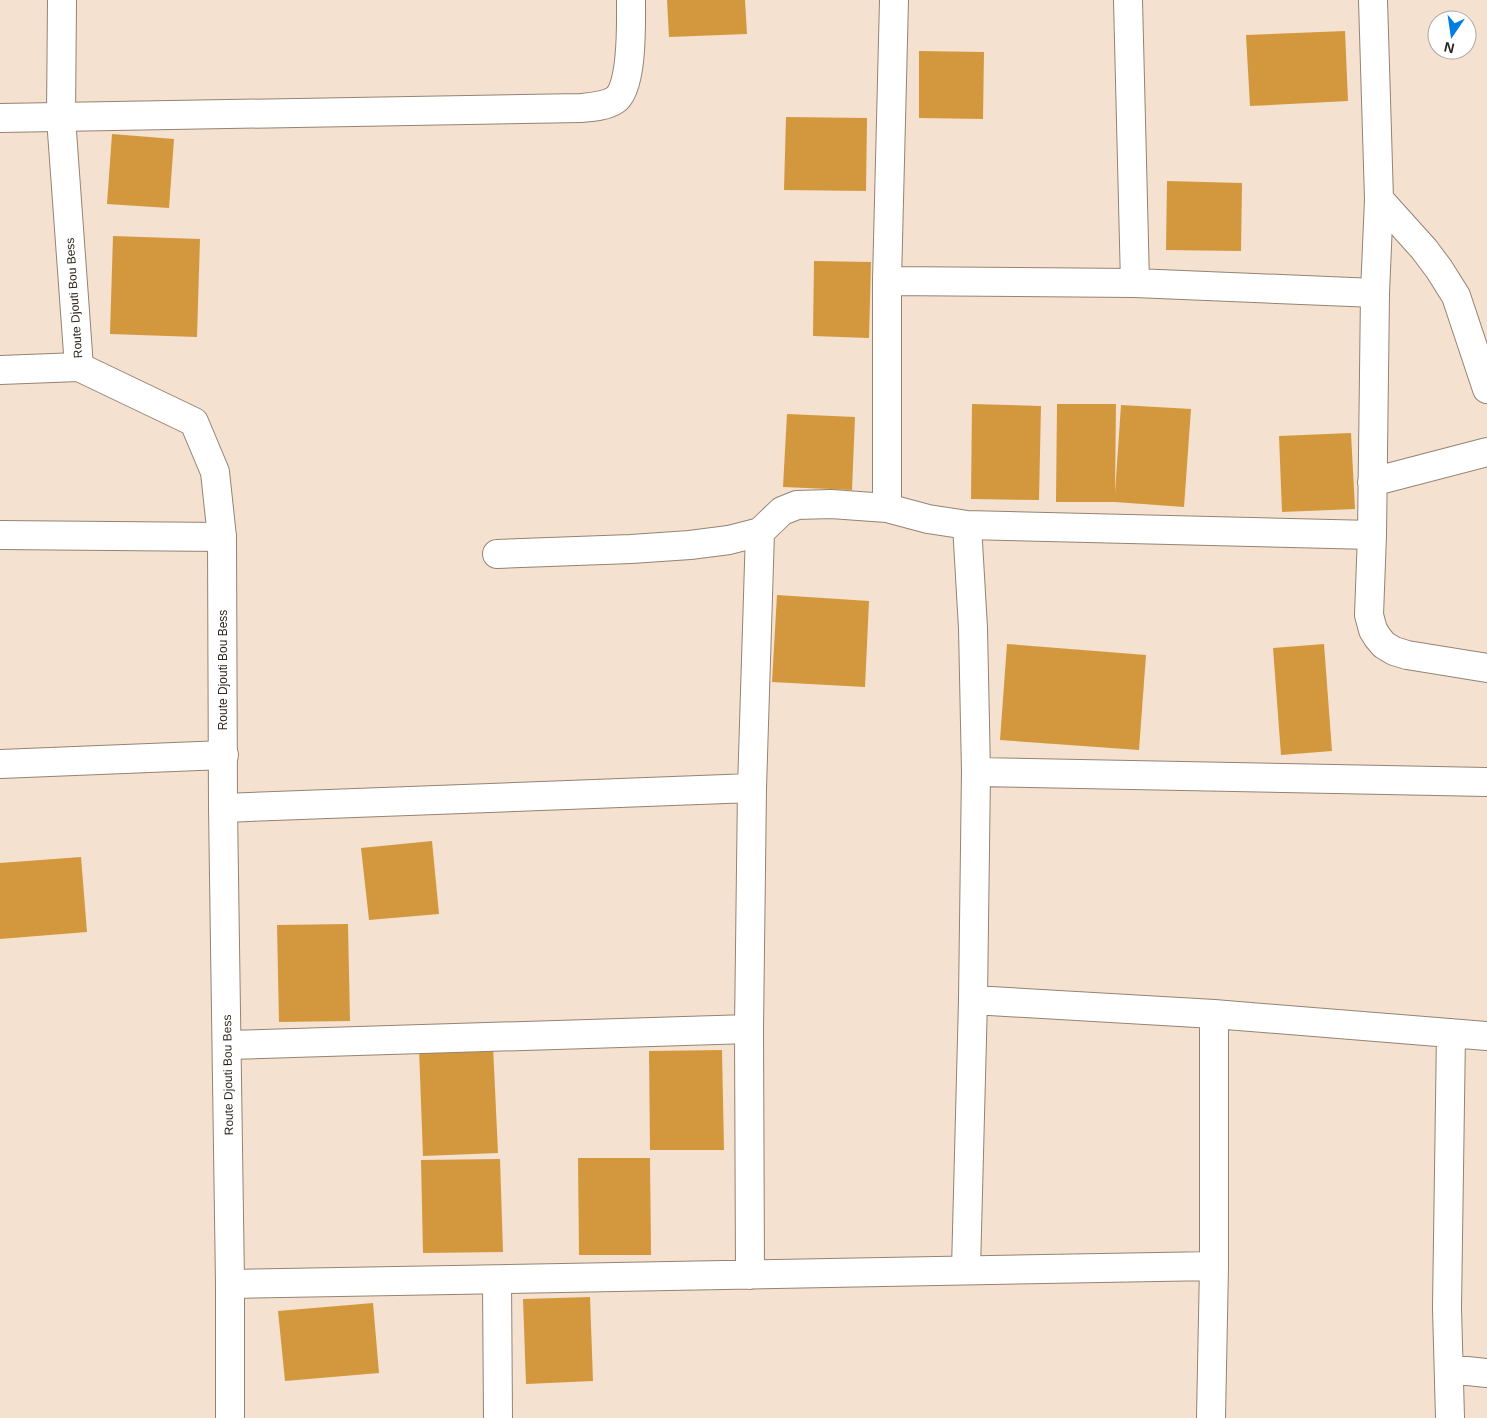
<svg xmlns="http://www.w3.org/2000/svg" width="1487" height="1418" viewBox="0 0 1487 1418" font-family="Helvetica,sans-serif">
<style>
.building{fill:#d3983d}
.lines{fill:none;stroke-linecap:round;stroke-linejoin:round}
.minor-casing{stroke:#958373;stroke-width:30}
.secondary-casing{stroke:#958373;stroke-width:30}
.minor{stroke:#fff;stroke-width:28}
.secondary{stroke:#fff;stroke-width:28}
.labels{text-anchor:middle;stroke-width:4;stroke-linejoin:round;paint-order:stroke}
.street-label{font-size:12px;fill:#2d261f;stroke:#fff}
</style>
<rect width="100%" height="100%" fill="#f4e1cf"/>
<path class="building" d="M667 0H745L747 34 669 37Z
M1345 31 1348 101 1250 106 1246 35Z
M919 51 984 52 983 119 919 118Z
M786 117 867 118 866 191 784 190Z
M112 134 174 139 169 208 107 204Z
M1167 181 1242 183 1241 251 1166 250Z
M113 236 200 239 197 337 110 334Z
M814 261 871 262 869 338 813 336Z
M972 404 1041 406 1039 500 971 499Z
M1057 404H1116L1115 493 1121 405 1191 409 1184 507 1115 502H1056Z
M787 414 855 417 852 490 783 487Z
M1351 433 1355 509 1282 512 1279 436Z
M777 595 869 601 865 687 772 682Z
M1007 644 1146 655 1139 750 1000 740Z
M1324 644 1332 751 1281 755 1273 648Z
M432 841 439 914 369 920 361 848Z
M81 857 87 932 0 939V863Z
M348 924 350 1021 279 1022 277 925Z
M493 1046 498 1153 423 1156 419 1049Z
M722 1050 724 1150H650L649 1051Z
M578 1158H650L651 1255H579Z
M500 1159 503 1252 423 1253 421 1160Z
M590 1297 593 1381 526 1384 523 1299Z
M373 1303 379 1373 285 1381 278 1311Z"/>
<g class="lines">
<g class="minor-casing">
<path id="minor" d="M1128 0 1135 283
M1373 0 1379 199 1375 293 1372 535 1369 615 1373 630 1378 638 1384 645 1394 651 1407 655 1487 668
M0 118 581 108C592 107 606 106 615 100 633 89 631 21 631 0
M1379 199 1424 249 1439 269 1456 296 1487 389
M887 281 1135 283 1375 293
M0 370 79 367
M1372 482 1487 452
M887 508V281L894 0
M0 535 222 537
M497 554 631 549 690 545 729 540 760 532 782 511 797 505 831 504 887 508 928 519 967 525 1372 535
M0 764 224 755
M976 772 1487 782
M223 808 752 788
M973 1000 1214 1014 1487 1036
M228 1045 749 1029
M966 1269 973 1000 976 772 973 628 967 525
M750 1275 749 1029 752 788 760 532
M497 1280 498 1418
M230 1284 1214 1266
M1449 1369 1487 1373
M1211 1418 1214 1266V1014
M1450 1418 1447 1308 1451 1033"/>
</g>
<g class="secondary-casing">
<path id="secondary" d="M62 0 61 118 79 367 194 422 215 472 222 537 223 808 230 1284V1418"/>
</g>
<use href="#minor" class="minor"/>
<use href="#secondary" class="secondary"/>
</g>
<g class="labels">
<g class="street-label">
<text transform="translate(74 298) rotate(-94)" y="4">Route Djouti Bou Bess</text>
<text transform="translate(223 670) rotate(-90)" y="4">Route Djouti Bou Bess</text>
<text transform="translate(228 1075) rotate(-91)" y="4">Route Djouti Bou Bess</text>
</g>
</g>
<g transform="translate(1452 35) rotate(193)"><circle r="24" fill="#ffffff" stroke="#aba8a5"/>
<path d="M0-4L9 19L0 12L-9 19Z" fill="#007ee4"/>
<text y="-8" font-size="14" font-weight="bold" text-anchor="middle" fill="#2d261f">N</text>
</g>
</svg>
